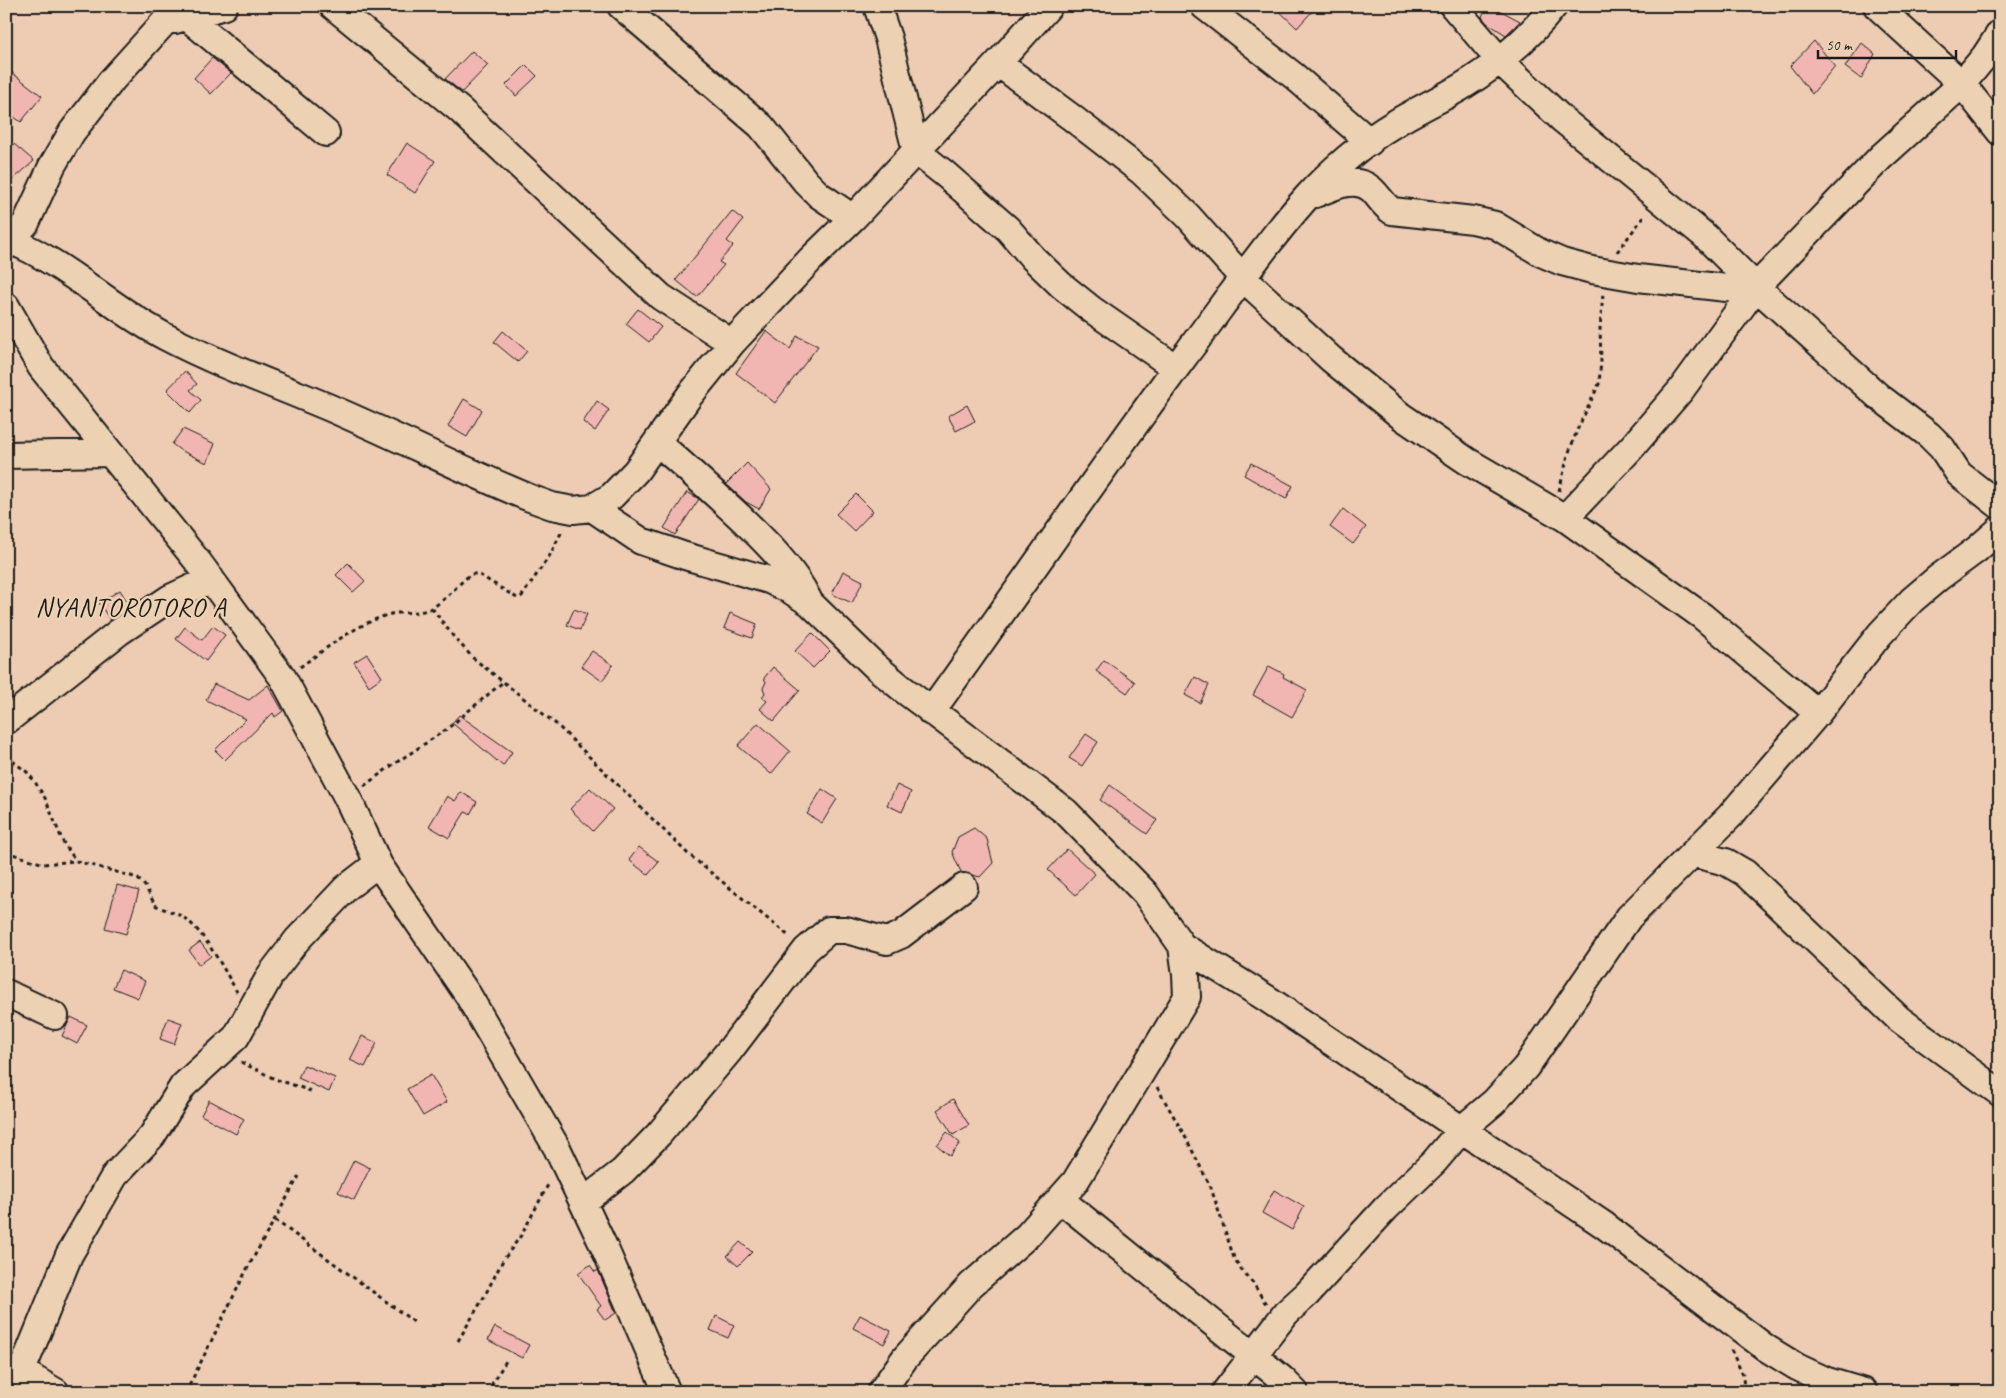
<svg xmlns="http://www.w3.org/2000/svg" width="2006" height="1398" viewBox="0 0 2006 1398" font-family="Caveat,sans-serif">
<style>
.building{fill:#f1b6b1;stroke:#1c1c1c}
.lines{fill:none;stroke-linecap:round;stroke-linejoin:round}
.minor-casing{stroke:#1c1c1c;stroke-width:30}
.path{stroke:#1c1c1c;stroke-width:3;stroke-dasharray:4 4;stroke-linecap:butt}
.minor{stroke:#ecd2b3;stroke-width:26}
.labels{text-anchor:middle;stroke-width:5;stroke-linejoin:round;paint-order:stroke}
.quarter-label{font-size:26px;letter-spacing:1px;fill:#1c1c1c;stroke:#ecd2b3}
</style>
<rect width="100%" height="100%" fill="#edccb3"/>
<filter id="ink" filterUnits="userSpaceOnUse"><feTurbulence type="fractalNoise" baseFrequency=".02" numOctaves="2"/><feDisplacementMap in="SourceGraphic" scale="10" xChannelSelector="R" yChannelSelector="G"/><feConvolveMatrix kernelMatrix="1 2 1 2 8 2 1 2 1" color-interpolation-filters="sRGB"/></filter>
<g filter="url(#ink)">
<path class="building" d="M1274 6H1317L1297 28Z
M1486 6H1492L1520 21 1506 35 1487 23 1482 17Z
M1814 41 1835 66 1812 94 1790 66Z
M1862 43 1875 54 1861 79 1845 67Z
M472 51 488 65 462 92 445 79Z
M212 58 231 73 211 94 194 78Z
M526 65 537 76 516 96 506 85Z
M6 68 42 96 21 122 6 111Z
M407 143 435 161 415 193 387 175Z
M14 144 34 161 6 186V153Z
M732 211 743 220 727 241 733 246 719 262 724 265 697 297 676 280Z
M638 309 661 327 649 342 626 324Z
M503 331 527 351 518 362 494 342Z
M766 331 790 349 797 336 818 346 775 403 736 373Z
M185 371 197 384 190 390 201 400 190 413 167 390Z
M464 399 482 410 467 437 448 426Z
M597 401 609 410 595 431 583 422Z
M967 405 975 421 956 431 948 416Z
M183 429 215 444 207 463 180 450 172 444Z
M747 463 771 489 759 509 746 502 726 484Z
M1251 463 1293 486 1286 499 1244 475Z
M687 492 699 499 675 535 664 528Z
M856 494 873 511 854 531 836 514Z
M1343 509 1366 527 1353 544 1330 527Z
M348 563 365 581 353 592 336 575Z
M843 571 863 581 852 603 832 594Z
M120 590 130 606 110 620 99 603Z
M574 609 587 614 580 630 567 625Z
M730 613 757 624 752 638 724 628Z
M213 626 225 635 206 661 176 639 185 627 202 640Z
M812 633 830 651 813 668 795 651Z
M592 651 613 665 602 681 581 666Z
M367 654 382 677 369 686 354 662Z
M1104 660 1135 682 1127 693 1096 671Z
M1269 666 1284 674 1283 677 1307 690 1292 717 1253 695Z
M773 667 800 690 774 721 760 709 767 701 762 697 765 693 763 688 766 682 764 678Z
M1195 677 1209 685 1200 703 1185 695Z
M214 684 249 700 268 685 283 711 275 717 273 713 225 760 215 750 246 719 206 700Z
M459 715 512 752 503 766 452 723Z
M758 723 790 751 771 774 738 746Z
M1086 734 1098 742 1082 766 1069 758Z
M897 785 911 792 902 812 887 805Z
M1110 785 1157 820 1147 834 1100 800Z
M590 788 613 809 593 831 570 809Z
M822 789 837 799 822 823 807 814Z
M461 792 477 802 470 814 465 812 449 838 429 826 447 796 455 801Z
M974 828 987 839 993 863 980 877 961 872 952 852 958 837Z
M639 847 659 862 648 875 629 860Z
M1067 849 1095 874 1076 895 1048 870Z
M117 885 139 891 126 934 105 928Z
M200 942 211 956 199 965 189 950Z
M121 970 145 981 138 998 113 988Z
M71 1017 87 1025 77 1044 62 1036Z
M168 1018 182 1023 174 1044 160 1039Z
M362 1036 377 1043 365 1067 350 1060Z
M304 1065 335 1078 329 1092 298 1078Z
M431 1075 447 1102 423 1116 407 1089Z
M953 1099 969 1125 953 1135 937 1110Z
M209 1100 244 1119 236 1134 201 1115Z
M947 1132 960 1143 950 1156 937 1145Z
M354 1160 370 1168 354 1200 338 1192Z
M1274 1190 1304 1207 1292 1230 1262 1213Z
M740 1242 752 1252 738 1266 727 1256Z
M590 1265 595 1272 598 1270 616 1313 605 1320 597 1309 601 1306 578 1273Z
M860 1315 891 1331 884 1344 853 1328Z
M716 1316 734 1325 728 1338 710 1330Z
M495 1327 529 1345 522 1358 488 1340Z"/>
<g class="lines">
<g class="minor-casing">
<path id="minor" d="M333 6 460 110 661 297 732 343
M621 6 761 126 806 182 819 195 853 218
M877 6 888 38 916 151 945 174 1008 229 1033 258 1061 285 1091 309 1176 368
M1204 6 1294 76 1370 142
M1453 6 1500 61 1563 120 1705 236 1756 287 1878 396 1929 435 1942 448 1959 474 2000 506
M1877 6 1962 84 2000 132
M187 17 326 133
M175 20 224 6
M998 63 1071 117 1142 172 1188 216 1243 278 1331 359 1401 416 1467 461 1565 518 1702 616 1818 713
M1315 194C1331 188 1355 175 1371 189 1379 196 1382 204 1392 211L1473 220 1495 225 1541 253 1562 262 1592 270 1638 278 1753 291
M12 241C68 265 112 309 166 337 223 367 285 388 344 414 406 441 467 472 530 498L552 506 573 510 592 508 612 496 636 471 690 395 732 343 811 259 853 218 998 63 1049 6
M6 246 26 223 52 166 72 132 112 80 179 6
M6 306 41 367 199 563 283 678 348 799 379 865 468 995 557 1148 605 1249 667 1392
M657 442C685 466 712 491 739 516 765 541 792 567 808 599
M6 455 110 453
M592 508 641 541 685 556 769 580 790 590 810 603 875 666 904 690 1066 812 1145 893 1182 946 1266 998 1604 1225 1766 1348 1797 1367 1827 1381 1864 1392
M1565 518 1632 447 1681 390 1756 287 1881 157 1962 84 1985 56 2000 33
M931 712C1016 594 1098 474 1184 357 1224 304 1262 248 1306 198 1328 173 1365 141 1394 124 1415 111 1439 100 1461 87 1496 66 1529 38 1554 6
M6 721 119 632 170 598 211 579
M1694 854 1726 862 1745 873 1899 1019 2000 1093
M6 993 55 1016
M1061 1200 1282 1379 1295 1392
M583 1202 623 1171 659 1134 730 1050 806 950 829 930H846L887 941 901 935 964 887
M21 1371 56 1392
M7 1392 25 1363 69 1255 115 1175 152 1136 183 1086 236 1037 271 974 297 940 346 888 368 871 379 865
M881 1392 905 1358 971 1285 1028 1235 1075 1182 1187 997 1186 975 1182 946
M1225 1392 1286 1313 1307 1294 1386 1208 1434 1162 1462 1129 1494 1102 1526 1067 1629 917 1730 816 1818 713 1880 634 1912 600 1938 578 1976 550 2000 529"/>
</g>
<path class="path" d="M1617 252 1645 215
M1559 491 1568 455 1578 428 1599 384 1601 361 1600 328 1603 293
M432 608 453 636 473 658 556 724 687 853 790 937
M300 667C328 647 358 623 391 614 404 611 421 615 433 607 447 599 458 584 471 574H478L517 598 522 596 550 555 562 531
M6 756 27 772 35 782 45 798 63 842 76 861
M364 786 391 766 447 729 503 682
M6 852 44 864 76 861 131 876 138 879 145 886 155 905C164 910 176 912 184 918 204 931 225 971 237 992
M241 1062 275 1079 314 1092
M1157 1087 1187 1140 1211 1188 1234 1258 1242 1271 1253 1283 1266 1304
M275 1220 414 1322
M458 1341 484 1297 502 1262 522 1234 549 1183
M1731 1350 1743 1375 1744 1392
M186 1392 247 1269 299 1176
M487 1392 506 1361"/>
<use href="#minor" class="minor"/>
</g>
</g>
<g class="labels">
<g class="quarter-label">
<text x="131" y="616">NYANTOROTORO A</text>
</g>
</g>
<rect width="2006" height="1398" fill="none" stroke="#ecd2b3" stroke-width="25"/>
<rect x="12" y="12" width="1981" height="1373" fill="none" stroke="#1c1c1c" stroke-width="2" filter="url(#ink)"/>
<path d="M1818 50v8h138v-8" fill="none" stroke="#1c1c1c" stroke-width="2.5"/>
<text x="1826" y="50" font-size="15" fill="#1c1c1c" stroke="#ecd2b3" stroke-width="4" paint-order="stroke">50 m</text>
</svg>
